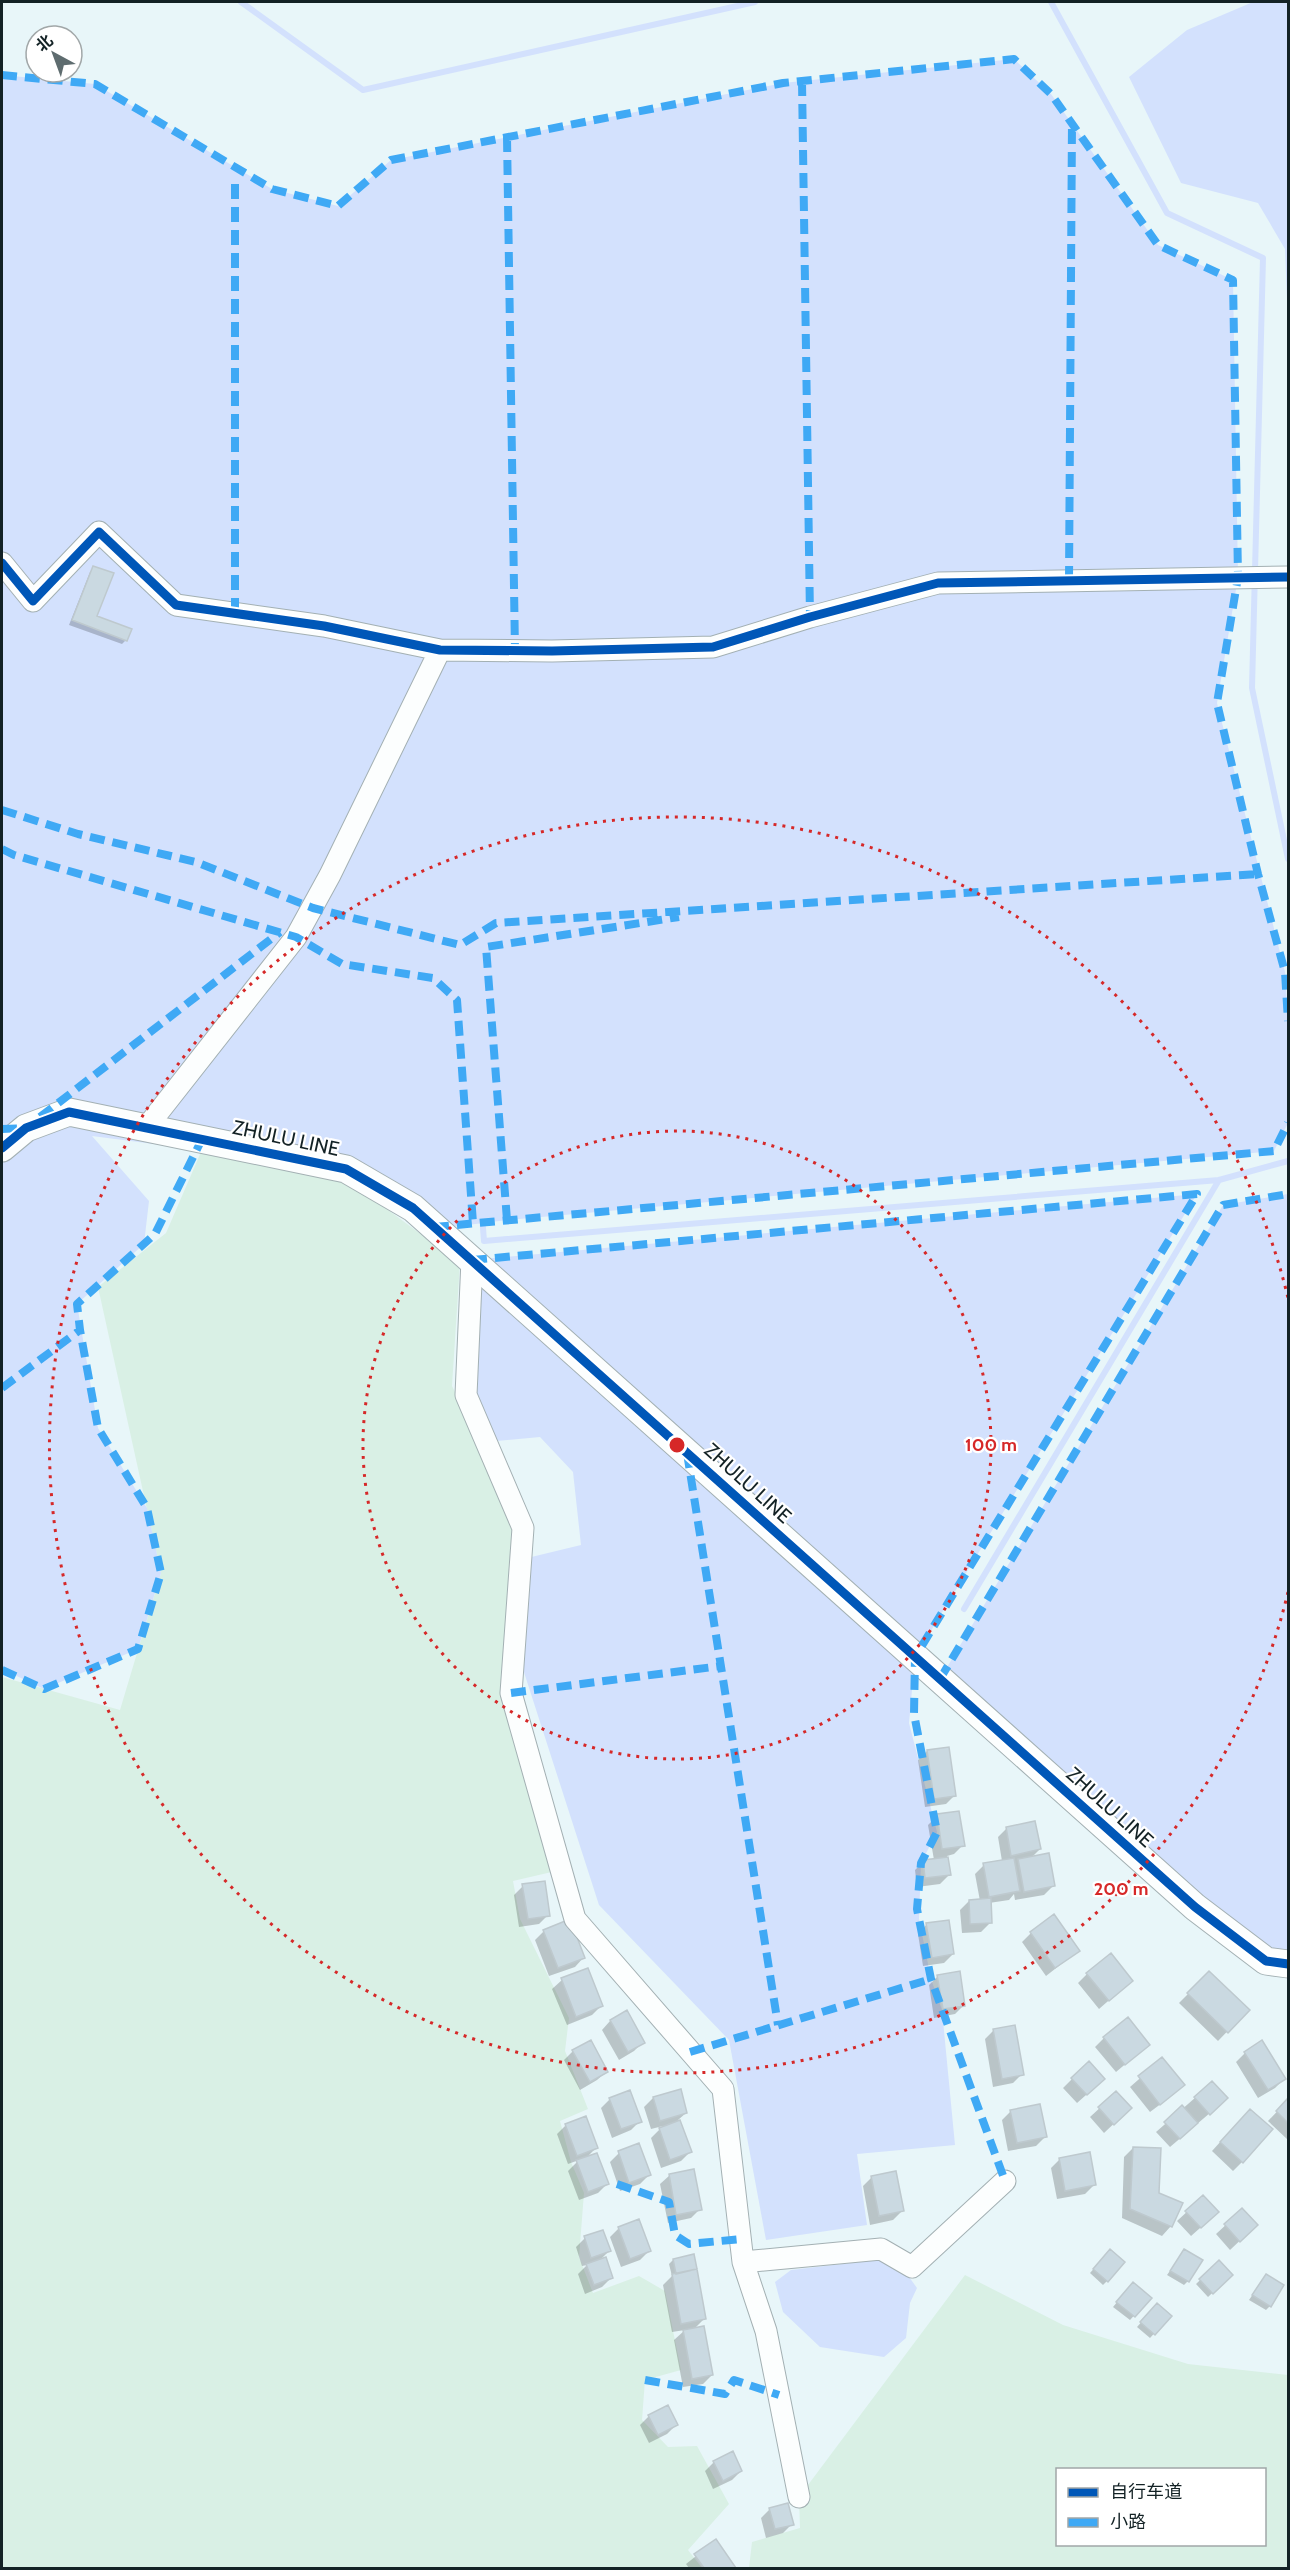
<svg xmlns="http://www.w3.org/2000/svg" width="1290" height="2570" viewBox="0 0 1290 2570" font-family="Cabin,'Noto Sans SC',sans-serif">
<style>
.green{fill:#d9f0e5;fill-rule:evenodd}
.water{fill:#d3e1fd}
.shadow{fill:#0003}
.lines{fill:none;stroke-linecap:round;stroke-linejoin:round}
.stream{stroke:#d3e1fd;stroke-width:6}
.building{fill:#cad9e1;stroke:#bec9ce;stroke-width:1.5}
.minor-casing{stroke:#a3b0b3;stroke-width:23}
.tertiary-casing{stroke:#a3b0b3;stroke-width:29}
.minor{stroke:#fcfefe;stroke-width:21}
.tertiary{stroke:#fcfefe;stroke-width:27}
.quiet{stroke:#3fa9f5;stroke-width:8;stroke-dasharray:15 8;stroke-linecap:butt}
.cycleway-casing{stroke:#fff;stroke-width:13}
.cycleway{stroke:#0057b8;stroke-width:9}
.ring{fill:none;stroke:#d62828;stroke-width:3;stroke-dasharray:3 6}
.labels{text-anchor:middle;stroke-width:4.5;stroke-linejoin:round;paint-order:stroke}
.street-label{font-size:20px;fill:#132225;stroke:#fff}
.centre{fill:#d62828;stroke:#fff;stroke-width:3}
.ring-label{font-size:18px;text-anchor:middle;font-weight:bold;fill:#d62828;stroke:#fff;stroke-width:4.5;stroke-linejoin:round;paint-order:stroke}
</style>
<rect width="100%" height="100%" fill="#e8f6f9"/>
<path class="green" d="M204 1145 346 1179 460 1263 452 1386 523 1528 505 1698 556 1871 513 1881 520 1919 569 2018 565 2051 588 2109 560 2121 571 2162 584 2193 579 2257 593 2293 639 2276 665 2291 681 2370 645 2380 642 2420 668 2447 697 2446 729 2504 688 2550 702 2568H2V1677L120 1710 161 1573 98 1287 166 1233Z
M965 2275 1063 2325 1188 2364 1288 2375V2568H749L752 2542 800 2528 799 2497ZM1058 2470H1264V2544H1058Z"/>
<path class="water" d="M1253 2H1288V324L1285 249 1258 203 1181 183 1129 77 1187 30Z
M1014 59 1051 94 1158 245 1233 280 1238 577 1217 703 1285 972 1288 1021V1123L1274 1151 507 1220 436 1229 346 1169 92 1136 149 1201 144 1244 77 1304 98 1428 147 1508 161 1573 138 1649 44 1689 2 1669V75L95 84 272 189 338 206 391 160 783 83Z
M1197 1194 915 1657 909 1723 937 1832 921 1863 919 1919 931 1979 942 2010 955 2145 857 2154 867 2225 766 2240 729 2040 599 1905 512 1635 519 1560 581 1545 573 1472 540 1437 486 1442 466 1395 472 1260Z
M1288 1194V1964L1266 1961 940 1679 1223 1205Z
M876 2260 904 2270 917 2288 910 2303 906 2338 884 2357 820 2347 783 2312 775 2282 791 2270Z"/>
<path class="shadow" d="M94 568 95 617 126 640 122 644 69 625 90 572Z
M927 1751 955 1795 946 1804 925 1807 918 1760Z
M937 1816 963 1845 954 1854 947 1856 949 1875 940 1884 917 1887 915 1870 924 1861 934 1860 928 1825Z
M1007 1828 1040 1849 1031 1858 1053 1886 1044 1895 1015 1900 1014 1894 1009 1900 989 1903 990 1923 981 1932 962 1933 960 1910 969 1901H980L975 1874 984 1865 1002 1861 998 1837Z
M523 1886 548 1915 539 1924 519 1927 514 1895Z
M927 1924 953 1954 944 1963 923 1966 918 1934Z
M544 1931 584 1957 575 1967 549 1976 535 1940Z
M1031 1933 1078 1951 1046 1976 1022 1942Z
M587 1970 601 2006 592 2015 567 2025 552 1989 562 1980Z
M1209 1973 1248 2010 1218 2041 1179 2003Z
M1087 1974 1131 1981 1099 2009 1078 1983Z
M938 1976 964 2005 955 2014 934 2018 929 1985Z
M626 2012 643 2042 634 2051 619 2060 602 2030 610 2021Z
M994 2030 1022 2074 1013 2083 993 2087 985 2039Z
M1104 2038 1148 2045 1116 2072 1095 2047Z
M573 2051 606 2072 597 2080 580 2090 564 2060Z
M1245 2053 1284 2079 1275 2088 1258 2098 1236 2062Z
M1162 2059 1174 2094 1150 2112 1130 2087Z
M1072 2079 1094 2088 1077 2103 1063 2088Z
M1212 2083 1217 2107 1170 2147 1156 2132Z
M1116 2093 1121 2117 1104 2133 1090 2117Z
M653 2098 686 2113 678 2120 690 2152 681 2161 661 2168 651 2138 663 2126 651 2129 644 2107Z
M610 2099 640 2121 631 2130 612 2138 601 2108Z
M1288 2100V2140L1268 2121Z
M1011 2111 1045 2137 1036 2146 1008 2151 1002 2120Z
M1241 2119 1242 2162 1233 2171 1212 2151Z
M566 2125 596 2148 586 2158 607 2184 598 2193 579 2200 568 2171 579 2160 568 2164 557 2134Z
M1133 2148 1158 2194 1171 2226 1162 2236 1122 2218 1124 2157Z
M619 2153 649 2175 640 2184 620 2191 610 2162Z
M1060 2159 1094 2185 1085 2194 1057 2199 1051 2168Z
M670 2175 700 2209 691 2218 668 2223 660 2184Z
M872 2177 902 2211 893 2220 870 2225 863 2186Z
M1203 2197 1208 2221 1191 2236 1177 2221Z
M1242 2210 1247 2234 1230 2250 1216 2234Z
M619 2228 649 2251 640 2260 621 2267 610 2237Z
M585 2238 609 2251 600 2260 611 2278 602 2287 585 2294 578 2274 587 2265 582 2266 576 2247Z
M1184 2251 1188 2281 1184 2285 1167 2275Z
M1106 2255 1107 2281 1103 2285 1090 2273Z
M673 2260 704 2319 694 2329 712 2375 703 2384 683 2387 674 2340 685 2330 672 2332 663 2285 672 2276 669 2264Z
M1219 2262 1231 2275 1208 2297 1196 2284Z
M1266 2275 1270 2306 1266 2310 1249 2300Z
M1129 2288 1150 2298 1130 2320 1113 2307Z
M1153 2309 1170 2316 1150 2338 1137 2327Z
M649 2416 676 2425 667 2434 649 2443 640 2425Z
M714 2462 741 2471 732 2480 713 2489 705 2471Z
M770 2509 792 2524 783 2533 766 2538 761 2518Z
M715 2541 735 2568H689L686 2564Z"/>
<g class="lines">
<path class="stream" d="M241 2 363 90 755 2
M1051 2 1167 213 1263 258 1252 688 1288 859
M482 1215 484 1241 1219 1180 1288 1161
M964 1609 1219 1180"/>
</g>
<path class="building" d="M93 566 114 573 97 616 132 629 127 641 72 620Z
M949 1747 956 1796 934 1799 927 1750Z
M959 1811 965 1846 942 1849 937 1814Z
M1035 1821 1041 1849 1011 1856 1006 1827Z
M1049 1853 1055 1886 1024 1892 1018 1859Z
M948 1857 951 1875 925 1878 923 1860Z
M1014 1858 1020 1891 989 1897 983 1863Z
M545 1881 550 1916 528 1919 522 1884Z
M991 1898 992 1923 970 1924 969 1900Z
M1054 1914 1080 1951 1055 1968 1030 1932Z
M570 1919 585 1958 558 1968 543 1930Z
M949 1920 954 1954 932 1958 926 1923Z
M1111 1953 1133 1981 1109 2001 1086 1973Z
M588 1968 603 2006 576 2017 561 1978Z
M960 1971 965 2006 943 2009 937 1975Z
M1209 1971 1250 2010 1228 2033 1187 1993Z
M627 2010 645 2043 628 2052 610 2020Z
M1128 2017 1150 2045 1125 2065 1103 2037Z
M1015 2025 1024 2075 1002 2079 993 2029Z
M591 2040 608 2072 590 2082 572 2050Z
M1262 2040 1286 2079 1268 2090 1244 2052Z
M1162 2057 1185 2085 1160 2105 1138 2076Z
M1089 2061 1105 2079 1087 2095 1071 2078Z
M1212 2081 1228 2098 1210 2115 1194 2097Z
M681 2089 687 2113 660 2121 653 2097Z
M630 2090 642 2122 621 2129 609 2098Z
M1116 2091 1132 2108 1114 2125 1098 2107Z
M1288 2098V2123L1276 2111Z
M1040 2104 1047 2137 1017 2143 1010 2110Z
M1182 2105 1198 2123 1180 2139 1164 2122Z
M1250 2109 1273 2129 1243 2163 1220 2142Z
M586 2116 598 2148 577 2156 565 2124Z
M680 2120 692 2152 670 2160 659 2128Z
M639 2143 651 2175 629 2183 618 2151Z
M1133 2147 1161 2148 1159 2193 1183 2203 1172 2227 1130 2209Z
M1090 2152 1096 2185 1065 2191 1059 2158Z
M597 2153 609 2184 588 2192 576 2160Z
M694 2169 702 2210 676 2215 669 2174Z
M896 2171 904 2211 879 2216 871 2176Z
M1203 2195 1219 2212 1201 2228 1185 2211Z
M1242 2208 1258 2225 1240 2242 1224 2224Z
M639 2219 651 2251 630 2259 618 2227Z
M603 2230 611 2251 591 2258 584 2236Z
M1110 2249 1125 2262 1108 2282 1093 2269Z
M1184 2249 1203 2260 1189 2282 1170 2271Z
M694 2254 697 2269 676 2274 673 2259Z
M606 2257 613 2278 594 2285 586 2264Z
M1219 2260 1233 2275 1213 2294 1199 2279Z
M697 2269 706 2319 681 2324 672 2274Z
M1266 2274 1284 2285 1271 2307 1252 2295Z
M1133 2282 1152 2298 1135 2317 1116 2302Z
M1157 2303 1172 2316 1155 2335 1140 2322Z
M704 2326 713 2375 692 2379 683 2330Z
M668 2405 678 2425 658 2435 648 2415Z
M733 2451 742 2471 723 2481 713 2461Z
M788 2503 794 2525 775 2529 769 2508Z
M716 2539 736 2568H704L694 2554Z"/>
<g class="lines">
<g class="minor-casing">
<path id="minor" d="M2 563 33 601 99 532 176 605 324 626 440 650 552 651 713 647 810 617 938 583 1288 577
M146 1128 296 937 330 875 440 650
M472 1260 466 1395 523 1528 511 1693 575 1919 723 2089 743 2262 766 2331 799 2497
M743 2262 881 2249 912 2267 1005 2181"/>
</g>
<g class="tertiary-casing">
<path id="tertiary" d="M2 1148 26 1128 69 1112 346 1169 413 1208 1195 1907 1266 1961 1288 1964"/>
</g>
<use href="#minor" class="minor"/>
<use href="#tertiary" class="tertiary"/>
<path class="quiet" d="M2 75 95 84 272 189 338 206 391 160 783 83 1014 59 1051 94 1158 245 1233 280 1238 577 1217 703 1258 874 1285 972 1288 1021
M802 81 810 617
M507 137 515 651
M1069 581 1072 123
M235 613V181
M2 810 78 834 196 862 313 908 460 945 496 923 1258 874
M2 849 14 855 296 937 342 964 433 978 457 1000 473 1223
M40 1117 280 932
M2 1129 26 1128
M507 1220 486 947 679 917
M434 1227 1274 1151 1288 1123
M472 1260 1197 1194 915 1657 914 1714 937 1832 921 1863 917 1909 931 1979 1005 2181
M2 1388 80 1330 77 1304 155 1234 202 1139
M687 1453 778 2025
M2 1670 44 1689 138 1649 161 1573 147 1508 98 1428 80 1330
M940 1679 1223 1205 1288 1194
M511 1693 721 1666
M690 2052 931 1979
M617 2184 669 2202 675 2235 689 2244 741 2239
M645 2380 725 2394 734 2380 779 2395"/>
<g class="cycleway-casing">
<path id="cycleway" d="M2 563 33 601 99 532 176 605 324 626 440 650 552 651 713 647 810 617 938 583 1288 577
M2 1148 26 1128 69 1112 346 1169 413 1208 1195 1907 1266 1961 1288 1964"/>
</g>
<use href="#cycleway" class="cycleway"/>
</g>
<g class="ring">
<circle cx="677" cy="1445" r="314"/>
<path d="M1288 1592A628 628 0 1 1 1288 1298"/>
</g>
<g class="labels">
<g class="street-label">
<text transform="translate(286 1138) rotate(12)" y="7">ZHULU LINE</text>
<text transform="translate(748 1483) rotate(42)" y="7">ZHULU LINE</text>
<text transform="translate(1110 1807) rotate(42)" y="7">ZHULU LINE</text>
</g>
</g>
<circle cx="677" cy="1445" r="9" class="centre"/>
<g class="ring-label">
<text x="991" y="1451">100 m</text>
<text x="1121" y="1895">200 m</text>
</g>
<rect width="1290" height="2570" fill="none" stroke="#132225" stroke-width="6"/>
<rect x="1056" y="2468" width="210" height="78" fill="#ffffff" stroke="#a1a7a8" stroke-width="1.5"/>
<rect x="1068" y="2488" width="30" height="9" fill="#0057b8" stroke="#a1a7a8" stroke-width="1.5"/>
<text x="1110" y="2498" font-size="18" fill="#132225">自行车道</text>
<rect x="1068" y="2518" width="30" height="9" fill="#3fa9f5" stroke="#a1a7a8" stroke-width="1.5"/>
<text x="1110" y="2528" font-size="18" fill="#132225">小路</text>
<g transform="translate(54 54) rotate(319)"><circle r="28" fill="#ffffff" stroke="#a1a7a8" stroke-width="1.5"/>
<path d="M0-4.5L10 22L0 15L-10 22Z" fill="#5e6c6f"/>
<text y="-9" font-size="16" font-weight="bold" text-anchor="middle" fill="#132225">北</text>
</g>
</svg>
